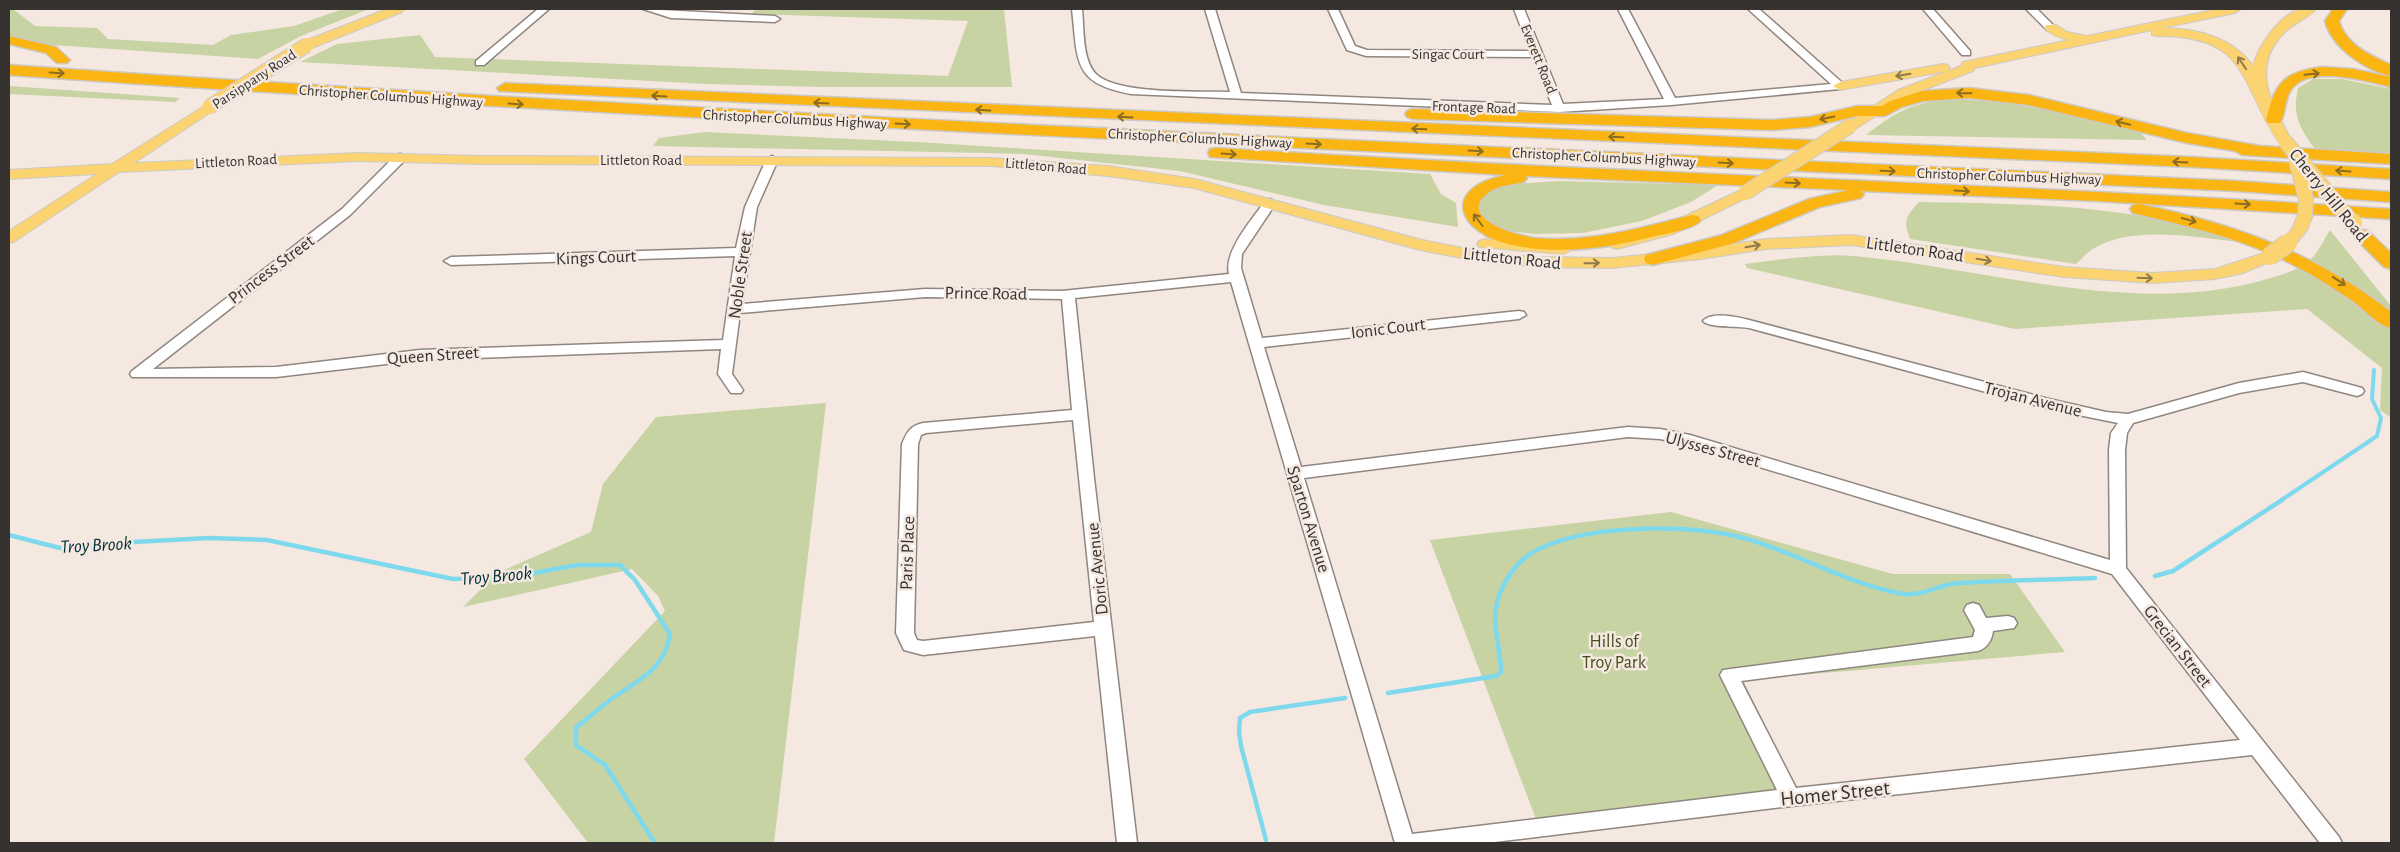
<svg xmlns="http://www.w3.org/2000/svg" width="2400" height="852" viewBox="0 0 2400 852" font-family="'Alegreya Sans',sans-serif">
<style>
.green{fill:#c8d3a3}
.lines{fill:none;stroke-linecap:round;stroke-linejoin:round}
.stream-far1{stroke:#7ed9ed;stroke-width:4}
.stream{stroke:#7ed9ed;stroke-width:4.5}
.minor-casing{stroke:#90867f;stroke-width:3}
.major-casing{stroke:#cbcac9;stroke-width:2}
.highway-casing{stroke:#cbcac9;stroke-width:3}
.minor{fill:#fff;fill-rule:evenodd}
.major{fill:#fcd371;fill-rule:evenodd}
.highway{fill:#fab512;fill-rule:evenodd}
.major-bridge-far1-casing{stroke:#cbcac9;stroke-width:16;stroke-linecap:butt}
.major-bridge-casing{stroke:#cbcac9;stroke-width:20;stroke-linecap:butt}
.major-bridge-far1{stroke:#fcd371;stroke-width:14}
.major-bridge{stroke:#fcd371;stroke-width:18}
.oneway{stroke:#8f7a4d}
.oneway2{stroke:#8e6d22}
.labels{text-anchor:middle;stroke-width:5;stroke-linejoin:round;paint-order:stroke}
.far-street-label{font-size:15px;fill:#36322f;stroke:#f4e8e1}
.street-label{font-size:18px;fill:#36322f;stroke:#f4e8e1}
.park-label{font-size:18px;fill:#444c1a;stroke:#f4e8e1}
.water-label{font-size:19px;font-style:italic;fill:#012f37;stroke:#f4e8e1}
.near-street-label{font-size:21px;fill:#36322f;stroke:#f4e8e1}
</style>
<rect width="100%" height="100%" fill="#f4e8e1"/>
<path class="green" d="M9 9H13L35 26 97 28 108 39 213 45 231 35 294 26 343 9H369L301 36 258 59 9 42Z
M756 9H1004L1012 87H822L707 84 300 62 337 44 420 35 435 57 948 76 968 21 751 14Z
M2313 79H2342L2391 89V153L2376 154 2316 150C2299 128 2292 115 2298 88Z
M9 86 180 98 175 102 9 94Z
M1946 99C2013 100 2076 114 2141 133L2147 140 1866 135C1896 112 1907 105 1946 99Z
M705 132 917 142 1430 174 1441 194 1456 203 1458 227 1324 205 1180 171 1024 154 653 146 659 138Z
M1558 181 1718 185 1691 202 1642 221 1583 233 1535 234 1494 229 1481 218 1477 204 1483 193 1498 185Z
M1919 202C2028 204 2139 204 2242 242 2199 238 2132 224 2093 249 2087 253 2081 259 2076 264L1910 239C1903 221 1906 216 1919 202Z
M2330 230 2391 306V418L2380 410 2382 368 2307 309 2015 329 1747 268 1745 264C1780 260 1819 253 1854 256 1987 268 2137 318 2267 279 2282 275 2301 269 2312 258 2319 251 2324 239 2330 230Z
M826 403 774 843H588L524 759 665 611 658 596 632 569 463 607 497 573 591 532 603 484 656 417Z
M1671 512 1893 574H2010L2065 652 1743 680 1800 798 1539 827 1430 540Z"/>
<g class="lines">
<path class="stream-far1" d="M2280 501 2377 436 2381 418 2372 399 2374 370"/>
<path class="stream" d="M9 535 64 549 114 543 209 538 267 540 453 579 511 577 578 565H620L635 580 670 634C665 669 639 680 613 698 600 707 588 718 576 728V745L605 765 655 843
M2155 576 2173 571 2282 500
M1388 693 1496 676 1501 672V667C1499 641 1490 619 1500 593 1508 574 1521 557 1539 549 1593 523 1695 524 1751 540 1800 555 1856 587 1904 594 1924 596 1940 584 1959 583 2004 580 2050 580 2095 578
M1266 840 1241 746 1239 732 1240 718 1250 712 1345 698"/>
<g class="minor-casing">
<path id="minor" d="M538 9H549L484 65H476V61Z
M643 9 775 16 780 19 775 22 671 18Z
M1072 9H1082C1084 28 1082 58 1095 73 1114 95 1200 91 1230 92L1205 9H1215L1241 93 1552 105 1533 57 1366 56 1347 50 1328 9H1338L1355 46 1367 50 1530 51 1514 9H1524L1563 104 1664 99 1618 9H1628L1675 98 1831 84 1748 9H1759L1846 86 1840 89 1671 105 1559 112 1131 94C1072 83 1078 61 1072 9Z
M1923 9H1933L1970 51V55H1962Z
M2026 9H2037L2056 28 2051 31 2047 30Z
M400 154 404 155 406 158 404 161 350 215 153 369 276 367 420 350 723 340 735 256 451 265 444 261 451 257 736 248 745 207 766 160 772 156 778 160 757 207 742 304 925 289 1062 291 1229 274C1223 252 1253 218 1266 200L1270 199 1276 203 1242 254 1241 268 1262 338 1519 311 1524 312 1526 315 1519 319 1264 347 1301 467 1628 427 1660 429 1690 435 2110 560 2109 450 2111 433 2118 423 2049 409 1749 328C1738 326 1709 328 1703 321 1711 311 1738 317 1749 320L2049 399 2106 412 2128 414 2239 383 2303 372 2362 388 2364 391 2362 394 2357 396 2303 382 2239 393 2133 423 2127 433 2125 450 2126 568 2339 837 2342 843H2320L2252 755 1774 808 1486 843H1395L1231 282 1075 298 1094 478 1137 843H1117L1095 636 923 655 904 650 896 633 902 444C907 432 910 426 923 423L1072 410 1062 299 925 297 740 313 732 374 743 390 741 393H731L718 374 721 349 420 360 276 377H132L130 374 132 371 342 209 396 155ZM1073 420 1094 622 923 641 917 640 914 633 918 444 921 435 926 433ZM1628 437 1660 439 1684 444 2112 574 2240 740 1796 788 1741 681 1978 651C1987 648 1992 640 1993 631L2014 628 2017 623 2014 618 2008 616 1986 618 1979 605 1973 603 1967 605 1964 610 1975 630 1973 637 1723 670 1720 675 1777 790 1412 834 1304 478Z"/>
</g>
<g class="major-casing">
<path id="major" d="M387 9H404L402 12 312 48H302L300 45 302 42Z
M2218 9H2241L2235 13 2162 28C2196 28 2233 37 2253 66 2258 46 2279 15 2300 9 2305 8 2312 9 2316 9 2309 18 2294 23 2285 32 2249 68 2272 104 2292 141L2290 144H2280C2238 83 2251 36 2157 36L2152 35V30L1975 68 1973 71 1908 96 1855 129 1850 130 1843 126 1898 90 1961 66 1963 62 2069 40C2060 38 2050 35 2045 28L2046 25H2056L2067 32 2087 36Z
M1943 64 1948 65 1950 68 1948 71 1840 90 1833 86 1840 82Z
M209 103 216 107 214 110 134 163 358 153 481 156 991 158 1108 166 1195 179 1422 240 1483 252 1535 257 1612 258 1701 249 1766 239 1851 235 2064 267 2153 273 2215 269 2270 251 2276 253 2278 256 2276 259 2243 273 2215 279 2153 283 2064 277 1851 245 1766 249 1701 259 1612 268 1535 267 1483 262 1420 250 1194 188 1108 176 991 166 481 164 358 161 119 172 15 241 9 243V231L97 174 9 179V170L112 164Z
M1745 188 1750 190 1753 193 1750 196 1673 234 1617 249 1611 247 1609 244 1611 241 1662 227Z
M2305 210 2313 215 2307 230 2294 246H2282L2280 243 2292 229 2299 212Z
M1485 239 1562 244 1568 246 1570 249 1568 252 1562 254 1479 247 1477 244 1479 241Z"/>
</g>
<g class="highway-casing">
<path id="highway" d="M2333 9H2347L2339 21C2346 45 2370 55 2391 65V76C2365 70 2332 48 2325 21Z
M9 36 56 47 70 60 67 63H57L46 53 9 44Z
M9 65C751 117 1493 146 2236 181L2391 192V202L2236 191C1493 156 751 127 9 75Z
M2322 67 2353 69 2391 77V87C2367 81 2307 64 2291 90 2284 100 2286 114 2280 123H2268L2266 120C2275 83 2283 72 2322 67Z
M505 83 2191 157 2391 169V179L2191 167 499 91 497 88Z
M1969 88 2029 95 2187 133 2260 146 2391 154V164L2242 155 2235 151 2187 143 2029 105 1969 98 1923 101 1902 107 1885 116H1857L1810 127 1772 130 1413 119 1407 117 1405 114 1407 111 1413 109 1772 120 1810 117 1857 106H1882L1890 101 1922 91Z
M1216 148C1607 173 2000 183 2391 209V219L2097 201 1861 191 1864 194 1861 198 1820 207 1734 243 1653 265 1646 263 1644 259 1646 255 1722 235 1809 199 1849 190 1525 176 1527 178 1524 182C1512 185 1498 185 1488 193 1455 218 1518 236 1535 238 1589 243 1640 228 1692 215L1698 216 1701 220C1695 229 1666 234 1655 236 1610 248 1559 255 1512 245 1457 233 1440 188 1506 175L1210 157 1208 153 1210 149Z
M2139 204C2232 223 2316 253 2391 312V328C2377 325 2366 311 2354 302 2336 290 2318 278 2299 268 2247 239 2190 227 2133 213L2130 209 2133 205Z
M2362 230 2368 231 2391 253V269L2384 267 2356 239 2353 235 2356 231Z"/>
</g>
<use href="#minor" class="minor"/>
<use href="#major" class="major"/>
<use href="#highway" class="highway"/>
<g class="major-bridge-far1-casing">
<path id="major-bridge-far1" d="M209 107 307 45
M2285 141 2352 222
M2296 160 2306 199 2305 215
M1745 193 1850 126"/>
</g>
<g class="major-bridge-casing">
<path id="major-bridge" d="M2351 221 2353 223
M2270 256 2288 243"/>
</g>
<use href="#major-bridge-far1" class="major-bridge-far1"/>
<use href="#major-bridge" class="major-bridge"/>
</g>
<defs><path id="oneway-shaft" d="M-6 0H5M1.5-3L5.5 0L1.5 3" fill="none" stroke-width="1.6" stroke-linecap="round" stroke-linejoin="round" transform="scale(1.25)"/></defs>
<g class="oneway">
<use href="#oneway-shaft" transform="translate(2242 63) rotate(-124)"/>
<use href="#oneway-shaft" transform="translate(1903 75) rotate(171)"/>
<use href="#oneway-shaft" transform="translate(1753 246) rotate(-9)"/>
<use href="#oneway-shaft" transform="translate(1984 260) rotate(9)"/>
<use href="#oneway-shaft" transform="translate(1592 263) rotate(-1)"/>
<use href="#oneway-shaft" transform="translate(2145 278) rotate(2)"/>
</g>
<g class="oneway2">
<use href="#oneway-shaft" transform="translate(57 73) rotate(4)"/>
<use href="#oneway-shaft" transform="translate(2312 74) rotate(-6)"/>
<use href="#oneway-shaft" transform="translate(1964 93) rotate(-179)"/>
<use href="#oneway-shaft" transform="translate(659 96) rotate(-177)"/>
<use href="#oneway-shaft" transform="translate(821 103) rotate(-177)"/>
<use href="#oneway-shaft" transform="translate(516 104) rotate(4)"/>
<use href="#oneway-shaft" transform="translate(983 110) rotate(-177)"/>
<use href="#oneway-shaft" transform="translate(1125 117) rotate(-177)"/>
<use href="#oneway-shaft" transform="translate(1827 118) rotate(168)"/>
<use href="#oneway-shaft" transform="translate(2123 123) rotate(-166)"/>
<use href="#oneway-shaft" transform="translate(903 124) rotate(3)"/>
<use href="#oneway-shaft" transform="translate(1419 129) rotate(-178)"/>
<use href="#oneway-shaft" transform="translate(1616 137) rotate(-178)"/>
<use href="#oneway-shaft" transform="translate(1314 144) rotate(3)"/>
<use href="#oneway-shaft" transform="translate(1476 151) rotate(3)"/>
<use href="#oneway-shaft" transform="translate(1229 154) rotate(4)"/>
<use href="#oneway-shaft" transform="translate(2180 162) rotate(-177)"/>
<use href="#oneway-shaft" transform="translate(1726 163) rotate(3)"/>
<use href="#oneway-shaft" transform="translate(1888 171) rotate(2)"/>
<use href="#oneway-shaft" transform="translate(2343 171) rotate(-176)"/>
<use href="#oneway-shaft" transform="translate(1793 183) rotate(3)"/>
<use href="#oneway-shaft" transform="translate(1962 191) rotate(3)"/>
<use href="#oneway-shaft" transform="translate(2243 204) rotate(3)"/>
<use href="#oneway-shaft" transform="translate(1478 220) rotate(-127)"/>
<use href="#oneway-shaft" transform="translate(2189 220) rotate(15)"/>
<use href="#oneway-shaft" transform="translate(2339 281) rotate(33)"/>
</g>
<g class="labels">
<g class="far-street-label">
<text x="1448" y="59">Singac Court</text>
<text transform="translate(1539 59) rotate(68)" y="5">Everett Road</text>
<text transform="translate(254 79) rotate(-33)" y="5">Parsippany Road</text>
<text transform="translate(391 96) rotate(4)" y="5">Christopher Columbus Highway</text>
<text transform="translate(1474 107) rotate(2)" y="5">Frontage Road</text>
<text transform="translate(795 119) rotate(3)" y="5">Christopher Columbus Highway</text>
<text transform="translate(1200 138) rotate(3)" y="5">Christopher Columbus Highway</text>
<text transform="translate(1604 157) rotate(3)" y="5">Christopher Columbus Highway</text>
<text x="641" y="165">Littleton Road</text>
<text transform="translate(236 161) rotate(-3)" y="5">Littleton Road</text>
<text transform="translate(1046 166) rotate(5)" y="5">Littleton Road</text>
<text transform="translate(2009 176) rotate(2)" y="5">Christopher Columbus Highway</text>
</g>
<g class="street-label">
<text transform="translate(2329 195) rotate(51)" y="6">Cherry Hill Road</text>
<text transform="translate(1915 249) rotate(8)" y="6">Littleton Road</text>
<text transform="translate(596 257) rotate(-2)" y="6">Kings Court</text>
<text transform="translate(1512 258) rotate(6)" y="6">Littleton Road</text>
<text transform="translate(271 269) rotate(-37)" y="6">Princess Street</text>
<text transform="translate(740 275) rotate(-82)" y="6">Noble Street</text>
<text transform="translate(986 293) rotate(1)" y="6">Prince Road</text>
<text transform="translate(1388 328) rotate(-7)" y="6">Ionic Court</text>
<text transform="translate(433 355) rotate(-4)" y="6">Queen Street</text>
<text transform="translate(2033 399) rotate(14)" y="6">Trojan Avenue</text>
<text transform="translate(1713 449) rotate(15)" y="6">Ulysses Street</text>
<text transform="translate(1309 519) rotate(73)" y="6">Sparton Avenue</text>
<text transform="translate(907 553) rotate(-88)" y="6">Paris Place</text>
<text transform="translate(1097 569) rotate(-96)" y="6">Doric Avenue</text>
<text transform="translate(2178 646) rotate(52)" y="6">Grecian Street</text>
</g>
<g class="park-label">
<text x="1614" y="647">Hills of<tspan x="1614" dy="21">Troy Park</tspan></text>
</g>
<g class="water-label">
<text transform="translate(96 544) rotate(-3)" y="7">Troy Brook</text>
<text transform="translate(496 575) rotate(-5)" y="7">Troy Brook</text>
</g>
<g class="near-street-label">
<text transform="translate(1835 793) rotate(-6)" y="7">Homer Street</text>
</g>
</g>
<rect width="2400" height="852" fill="none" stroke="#36322f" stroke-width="20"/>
</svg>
